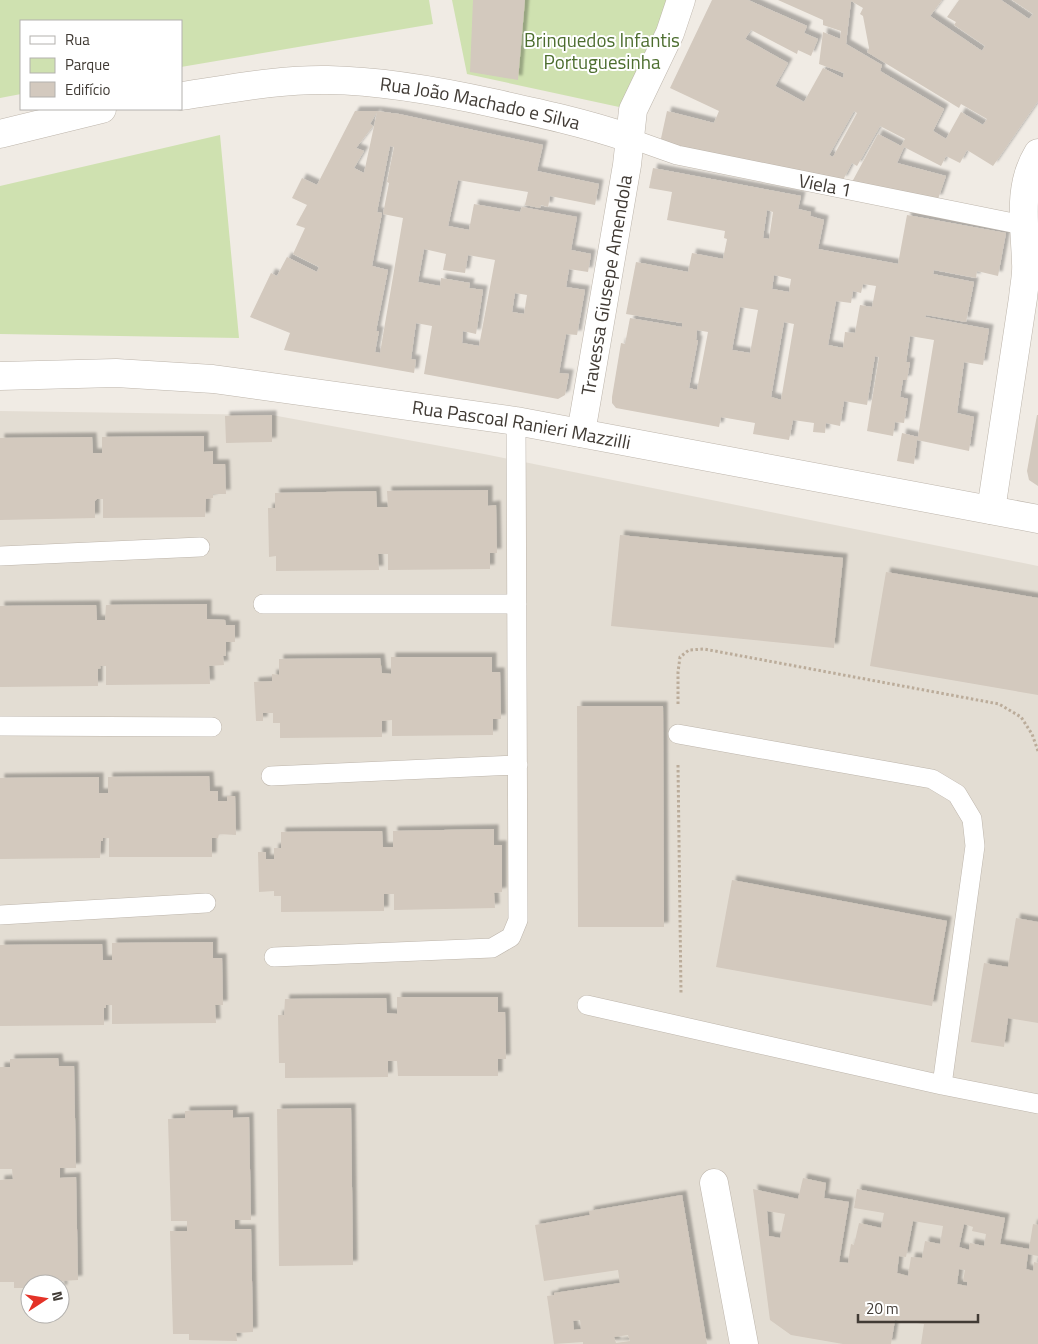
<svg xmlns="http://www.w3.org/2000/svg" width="1038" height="1344" viewBox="0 0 1038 1344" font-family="'Titillium Web',sans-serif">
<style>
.residential{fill:#e3ddd3;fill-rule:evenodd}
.green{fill:#cfe1b0}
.building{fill:#d3c9be;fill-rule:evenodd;filter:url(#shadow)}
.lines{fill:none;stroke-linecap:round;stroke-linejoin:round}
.lane-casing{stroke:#bdb5ab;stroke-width:20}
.street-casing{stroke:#bdb5ab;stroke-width:29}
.path{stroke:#bbac9a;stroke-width:3;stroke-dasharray:2.5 2.5;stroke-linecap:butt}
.lane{stroke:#fff;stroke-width:19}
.street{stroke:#fff;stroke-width:28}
.labels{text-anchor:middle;stroke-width:4;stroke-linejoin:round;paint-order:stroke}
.park-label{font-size:19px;fill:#4c6d2e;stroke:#fff}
.street-label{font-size:19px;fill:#413b35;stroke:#fff}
</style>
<defs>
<filter id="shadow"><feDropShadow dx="4.5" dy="-4.5" stdDeviation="1" flood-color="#0004"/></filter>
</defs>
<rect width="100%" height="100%" fill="#f0ebe4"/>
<path class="residential" d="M0 411 272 415 484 454 1038 566V1344H0ZM30 1284H60V1314H30Z"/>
<path class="green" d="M0 0H429L433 24 181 67V21H21V94L0 98Z
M452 0H681L633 110 467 74Z
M220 135 239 338 0 334V186Z"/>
<path class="building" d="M473 0H525L518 80 470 72Z
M712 0H748L807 26 804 33 818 39 811 56 798 50 797 54 751 30 745 39 788 63 775 86 804 102 823 68 843 78 844 73 819 64 823 32 840 39 841 31 823 25V20L778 0H942L930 16 982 51 985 46 954 25 956 22 947 17 959 0H1001L1029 19 1033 14 1012 0H1038V101L993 166 967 150 960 163 946 156 941 166 904 147 897 163 946 176 938 199 852 182 878 134 901 146 905 139 880 126 857 166 852 163 843 180 660 143 667 111 714 123 719 111 670 88ZM851 1 863 8 860 14 863 16 869 48 867 52 959 108 961 104 987 119 983 125 961 112 946 139 933 131 944 109 880 71 882 65 846 44ZM854 111 857 113 833 157 829 155Z
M355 111H377L399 114 543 145 537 171 599 184 595 205 550 196 548 207 541 205 540 208 525 205 528 192 458 180 448 226 469 230 474 204 520 212 522 207 577 217 571 250 591 254 588 272 569 269 566 287 585 290 577 335 566 334 559 373 569 374 565 395 558 399 424 374 432 326 416 323 411 359 416 360 414 373 284 350 290 333 250 317 271 273 277 276 287 257 317 272 319 267 293 254 305 228 296 225 307 205 292 198 302 178 317 185ZM377 112 364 173 354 168 364 151 356 148 373 126 370 124ZM390 146 394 147 387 182 389 183 383 214 403 218 380 353 375 352 379 331H376L388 270 372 266 382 213 377 212ZM424 249 446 254 443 270 465 273 468 255 495 260 479 346 462 343 463 331 476 334 483 290 469 288 470 283 441 278 440 286 418 282ZM515 293 527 295 524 314 512 312Z
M653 168 801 196 798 209 811 212 810 216 824 220 818 249 898 264 907 215 1006 233 998 276 977 271 976 278 934 270 933 274 974 282 966 322 926 315 925 317 989 329 983 365 964 362 957 413 974 417 969 451 917 440 914 464 897 461 902 433 918 437 934 340 910 336 906 362H910L907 380H903L900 397 908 399 904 423 895 422 893 436 867 431 879 357 875 356 867 405 844 401 840 426 826 423 825 433 813 432 814 423 793 420 789 440 753 434 755 423 721 417 719 427 616 408 612 403V397L621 343 625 344 630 318 682 327V323L626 314 636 262 688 272 692 253 723 259 727 239 724 238 725 231 667 220 672 192 649 188ZM767 210 773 212 769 239 763 238ZM774 275 791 279 789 292 772 289ZM863 284 876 286 872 307 860 305 855 333 845 332 843 348 828 345 836 301 851 303 853 291 861 293ZM740 307 758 310 750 353 732 350ZM784 322 794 324 781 400 771 397ZM697 330 708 332 697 390 689 388 698 340H696Z
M272 415V442L226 443 225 416Z
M1037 415H1038V486L1029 480 1027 471Z
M204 436V452L213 451V464H225L226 494H213V498L206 499 205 517 103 518V499H97L95 501V518L0 520V438L92 437 93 453H102V437Z
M488 490V506L496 505 497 553H490V569L388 570V554H378L379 570 276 571V556L269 557 268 508H275V493L376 491 377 507H388L387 491Z
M620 535 843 558 834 648 611 626Z
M886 572 1038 598V695L870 666Z
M207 604V619L225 620 226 625H235V642H226V656H223L224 665 209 666 210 684 106 685V666H100L101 668 98 669V686L0 687V606L96 605 97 620H105L106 605Z
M391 657H492V672H500L501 719H493V735L392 736V720L382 721V737L280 738V723H273V713H263V721H256L254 682 272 681V674L279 675V659L380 658 382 673 391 674Z
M577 706H663L664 927H578Z
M209 776 210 791H218V801H227V796H235L236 835 219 834 218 838H212V857H109V838H103V841H101L100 858 0 859V778L99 777V793H108V777Z
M494 829V845H502V892L494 893 495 908 394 910V894H384V911L281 912V896H274V891L259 892 258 852H266V859H274V848H281V832L382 831 383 847H393V831Z
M732 880 947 921 932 1006 716 967Z
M1016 918 1038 922V1023L1008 1018 1004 1047 971 1042 984 963 1008 967Z
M213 942V958H222L223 1005H215L216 1023 112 1024V1005H106V1008H104V1025L0 1026V945L102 944 103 960H112V943Z
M397 997H498V1012H505L506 1059H498V1076H398L397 1061H388V1077L285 1078V1063H279L278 1015H284L285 999 386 998 387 1013 397 1014Z
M58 1058 59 1066H74L76 1168H60V1178L76 1177 78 1280 62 1281 63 1289H60V1284H30V1288H14V1282H0V1180L13 1179 12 1169H0V1067H10V1059Z
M351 1108 353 1265 279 1266 277 1109Z
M233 1110V1118L249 1117 251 1220H235V1229H251L253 1332 236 1333 237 1341 189 1340V1334H173L170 1231H187V1221H171L168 1119 185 1118V1111Z
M803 1178 826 1183 824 1198 849 1202 839 1262 848 1263 851 1244 854 1245 859 1223 881 1228 884 1213 854 1208 857 1189 1005 1218 1000 1244 1029 1249 1033 1224 1038 1225V1256L1028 1254 1026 1269 1033 1271 1034 1262 1038 1263V1344H921L924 1324 895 1320 891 1344H843L791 1335 770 1320 753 1189 798 1199ZM767 1211 785 1214 780 1238 769 1236ZM913 1221 943 1226 940 1244 925 1241 922 1258 911 1257 908 1276 897 1273 899 1256 906 1257ZM964 1224 973 1227 972 1231 986 1234 984 1246 970 1243 969 1250 959 1247ZM959 1269 965 1270 963 1281 967 1282V1286L957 1284Z
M682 1195 707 1344H583V1342L554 1344 547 1296 554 1295V1293L620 1283 618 1270 544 1281 535 1225 590 1215 589 1211ZM580 1320 581 1329 574 1330 573 1321ZM628 1335 630 1341 616 1343 614 1337Z"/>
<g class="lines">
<g class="lane-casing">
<path id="lane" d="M629 138 677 155 1023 225
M0 556 200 547
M263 604H517
M0 726 212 727
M678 734 932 779 957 794 972 819 975 846 942 1085
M271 776 518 765
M0 915 206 903
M274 957 492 948 511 937 518 920 516 421
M587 1005 942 1085 1038 1104"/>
</g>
<g class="street-casing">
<g id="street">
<path id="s1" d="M181 96C230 89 279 79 328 80 384 81 439 91 493 103 539 113 585 123 629 138"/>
<path d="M0 134 102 109"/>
<path id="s2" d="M0 376 116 373 213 379 516 421 1038 519"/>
<path id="s3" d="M581 433 627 165 633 110 670 33 681 0"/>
<path d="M991 510 1023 298C1024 286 1027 274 1026 263 1025 226 1017 187 1038 153"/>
<path d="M714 1183 744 1344"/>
</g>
</g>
<path class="path" d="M678 704V672L680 657 689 650 704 649 999 704 1021 717 1032 734 1038 751
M678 765 681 994"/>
<use href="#lane" class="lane"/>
<use href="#street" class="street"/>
</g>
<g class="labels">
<g class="park-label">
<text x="602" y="47">Brinquedos Infantis<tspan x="602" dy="22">Portuguesinha</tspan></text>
</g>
<g class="street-label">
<text dy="7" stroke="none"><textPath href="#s1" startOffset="302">Rua João Machado e Silva</textPath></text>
<text transform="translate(825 185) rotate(11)" y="7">Viela 1</text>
<text dy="7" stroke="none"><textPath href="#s3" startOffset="150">Travessa Giusepe Amendola</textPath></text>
<text dy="7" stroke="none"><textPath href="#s2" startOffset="525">Rua Pascoal Ranieri Mazzilli</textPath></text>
</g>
</g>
<rect x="20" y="20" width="162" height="90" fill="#ffffff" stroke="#b3b1ae"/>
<rect x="30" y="36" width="25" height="8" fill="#ffffff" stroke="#b3b1ae"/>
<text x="65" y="45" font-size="15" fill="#413b35">Rua</text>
<rect x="30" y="58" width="25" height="15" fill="#cfe1b0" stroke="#b3b1ae"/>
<text x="65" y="70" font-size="15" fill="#413b35">Parque</text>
<rect x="30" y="82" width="25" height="15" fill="#d3c9be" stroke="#b3b1ae"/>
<text x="65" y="95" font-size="15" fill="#413b35">Edifício</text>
<g transform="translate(45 1299) rotate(78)"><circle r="24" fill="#ffffff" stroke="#b3b1ae"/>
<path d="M0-4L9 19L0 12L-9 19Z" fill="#e43227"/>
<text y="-8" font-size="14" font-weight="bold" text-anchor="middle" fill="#413b35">N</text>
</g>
<path d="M858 1314v8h120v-8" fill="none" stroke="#413b35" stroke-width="2.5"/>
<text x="866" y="1314" font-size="15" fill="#413b35" stroke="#ffffff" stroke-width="4" paint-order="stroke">20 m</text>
</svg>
